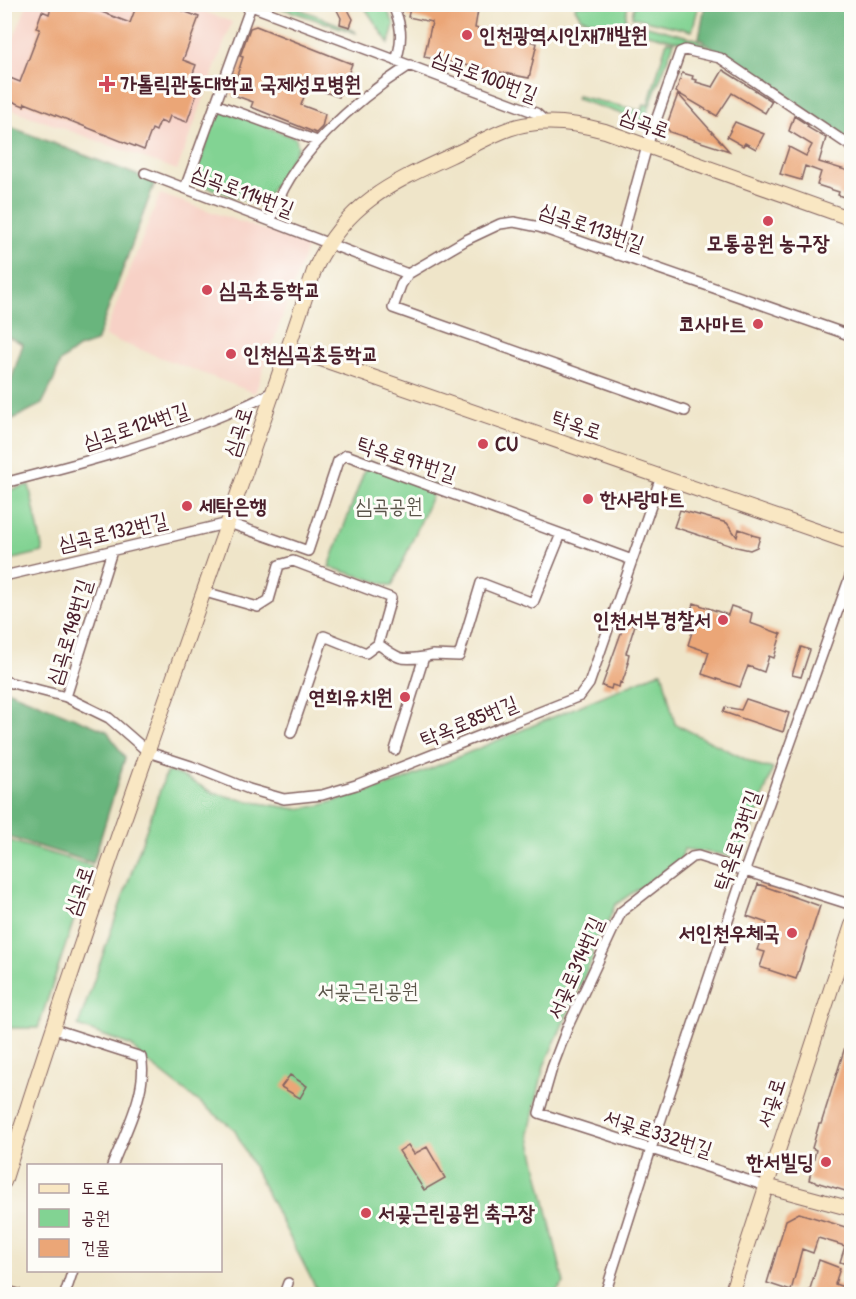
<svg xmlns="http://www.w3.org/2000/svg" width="856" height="1299" viewBox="0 0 856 1299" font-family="'Patrick Hand','Poor Story',sans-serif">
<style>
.built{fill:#f7d1c6}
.green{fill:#82d393;stroke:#66795f;stroke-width:1.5}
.forest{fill:#69b57d;stroke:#5a6a54;stroke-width:1.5}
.building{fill:#eba677}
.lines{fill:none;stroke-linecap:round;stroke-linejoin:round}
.street-casing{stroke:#846462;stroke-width:12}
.secondary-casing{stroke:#846462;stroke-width:16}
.street{stroke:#fff;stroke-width:9}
.secondary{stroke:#f9e7c3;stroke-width:14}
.poi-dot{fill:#d1495b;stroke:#fdfcf7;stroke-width:2}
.labels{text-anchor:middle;stroke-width:6;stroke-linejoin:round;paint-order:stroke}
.poi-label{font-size:21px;font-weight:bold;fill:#4a1f2b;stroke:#fdfcf7;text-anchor:start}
.street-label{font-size:21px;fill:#4a1f2b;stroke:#fdfcf7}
.park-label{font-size:21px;fill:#5b554a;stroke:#fdfcf7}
</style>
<rect width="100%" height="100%" fill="#fdfcf7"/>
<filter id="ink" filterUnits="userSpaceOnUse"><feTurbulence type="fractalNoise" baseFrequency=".0167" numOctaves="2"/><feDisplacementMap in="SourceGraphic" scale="12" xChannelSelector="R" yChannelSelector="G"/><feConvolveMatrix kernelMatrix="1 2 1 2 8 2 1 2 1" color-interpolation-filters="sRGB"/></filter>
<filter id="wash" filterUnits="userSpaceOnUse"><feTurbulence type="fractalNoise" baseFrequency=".008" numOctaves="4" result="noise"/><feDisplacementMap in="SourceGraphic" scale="24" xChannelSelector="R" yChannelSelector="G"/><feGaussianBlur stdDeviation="1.35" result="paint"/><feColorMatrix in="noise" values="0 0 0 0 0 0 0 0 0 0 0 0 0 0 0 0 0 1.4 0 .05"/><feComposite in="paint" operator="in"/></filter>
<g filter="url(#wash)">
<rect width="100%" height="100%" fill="#efe5c9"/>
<path class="built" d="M27 5H186L232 22 177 170 5 107 4 61Z
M160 194 308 245 255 393 104 336Z"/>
<path class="green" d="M272 5H290L355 31 356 33Z
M363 5H385L394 24 389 44Z
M576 5H628L625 20 696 39 711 49 581 18 575 8Z
M634 5V4L699 5 692 31 632 17Z
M667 41 674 42 644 121 576 99 577 96 642 111 644 104 648 105Z
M223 110 296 138 298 148 262 204 259 205 195 183 194 177 218 112Z
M368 461 437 485 392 586 329 567Z
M29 485 43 552 5 561V491Z
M662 671 675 724 761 767 773 768 743 855 740 857 684 849 681 859 615 905 604 932 591 941 593 957 544 1066 529 1133 564 1283 554 1294H319L234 1129 141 1057 132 1046 78 1026 166 773 170 772 182 776 214 793 247 801 297 809 318 806 394 784Z
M4 839 92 866 38 1028H5Z"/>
<path class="forest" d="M705 5H851V142L699 38Z
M5 125 155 182 96 342 78 348 60 362 54 380 42 404 5 423V399L23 344 5 335Z
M4 689 107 731 125 758 93 863 5 836Z"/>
<g id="blocks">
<path class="building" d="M52 4H81L130 23 137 4H165L199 17 183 60 196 65 189 84 199 88 187 122 170 116 167 124 160 121 156 131 152 129 144 150 25 103 24 106 4 98V91L10 78 20 82 40 29 36 28 42 11 49 14Z
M334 4H345L353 19 350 27 340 24 341 18Z
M411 4H479L475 28 537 43 529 78 424 57 432 22 408 17Z
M256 26 352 64 339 97 308 86 301 105 325 114 322 127 316 133 251 107 253 102 231 94 243 57 240 56 250 28Z
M723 70 772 101 765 113 732 93 717 116 676 92 682 73 693 76 692 79 697 80 696 82 713 87Z
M678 94 729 151 670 132 666 127Z
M794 116 808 125 807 127 826 138 819 162 852 172V200L838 195 839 192 817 185 821 172 805 166 801 180 780 174 789 147 806 156 812 145 789 131Z
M735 122 764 134 756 149 745 143 743 146 727 137Z
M680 510 727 523 737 537 739 529 751 533 752 535 760 537 757 547 750 550 732 546 674 527Z
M694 603 728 615 731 606 752 613 750 623 781 634 774 658 769 656 764 672 748 666 740 687 702 674 709 652 688 645 693 629 690 628 694 613 691 612Z
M625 622 635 625 626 653 629 654 627 663H629L622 683 620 682 619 687 612 685 611 689 602 686Z
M801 647 810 650 801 677 792 675Z
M746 699 789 713 783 732 723 712 725 707 741 710Z
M758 884 820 906 796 979 760 967 765 952 757 950 767 923 747 916Z
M850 1031 852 1032V1193L809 1180 816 1150 812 1148 819 1124H821Z
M290 1075 307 1086 300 1098 281 1087Z
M408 1145 414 1154 427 1147 445 1178 424 1190 399 1151Z
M799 1213 852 1229V1266L840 1262 845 1246 818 1238 813 1253 802 1249 791 1291 767 1283 786 1220Z
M819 1260 840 1268 835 1284 852 1290V1294H818L809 1292Z"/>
</g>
</g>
<g filter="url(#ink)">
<use href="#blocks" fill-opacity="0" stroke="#846462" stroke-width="1.5"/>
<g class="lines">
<g class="street-casing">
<path id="street" d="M246 4 536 113 546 122
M392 4C402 24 403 39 396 61
M215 104 317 141
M145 173 408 274
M185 188 251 6
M271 221C287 158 357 99 410 65
M617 255 647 146 680 52 685 50 720 58 852 147
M685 411 393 308 401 285 408 274 466 240 500 224 514 222 539 227 852 336
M4 483C74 465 144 447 211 420 232 411 254 404 273 391
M4 576 229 523 308 551 338 461 346 455 632 560
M205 592 258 607 269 600 279 565 293 561 391 598 378 644 366 653 324 636 291 733
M378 644C397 658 400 661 424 657
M4 681 66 697 109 718 148 752 191 766 249 789 284 799 322 795 356 785 580 696 589 684 661 477
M66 697 112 551
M395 750 424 657 432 655 459 656 481 583 533 603 561 534
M54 1029 141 1057C149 1088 124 1135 112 1166
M766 1186 539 1113 552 1068 568 1026 621 912 692 857 698 856 852 905
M4 1290 18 1294
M65 1294 73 1270
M284 1294 288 1283
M605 1294 651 1149 745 870 852 571"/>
</g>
<g class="secondary-casing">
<path id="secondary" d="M289 348 852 543
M4 1182C99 875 213 575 314 271 345 201 396 181 461 151 483 141 505 127 529 124 555 120 580 124 605 131L852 219
M766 1186 852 1209
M731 1294 852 925"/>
</g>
<use href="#street" class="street"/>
<use href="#secondary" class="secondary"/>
</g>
</g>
<g class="poi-dot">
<circle cx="467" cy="35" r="6"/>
<path d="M104 75h6v6h6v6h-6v6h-6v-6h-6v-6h6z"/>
<circle cx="768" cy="221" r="6"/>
<circle cx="207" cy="290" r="6"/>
<circle cx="758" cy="324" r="6"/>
<circle cx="231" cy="354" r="6"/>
<circle cx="483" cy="444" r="6"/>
<circle cx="588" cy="499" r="6"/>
<circle cx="187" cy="506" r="6"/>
<circle cx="723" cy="620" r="6"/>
<circle cx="405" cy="697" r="6"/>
<circle cx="792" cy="933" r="6"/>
<circle cx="826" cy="1162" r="6"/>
<circle cx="366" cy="1213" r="6"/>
</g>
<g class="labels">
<g class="poi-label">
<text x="479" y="42">인천광역시인재개발원</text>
<text x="120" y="91">가톨릭관동대학교 국제성모병원</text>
<text x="768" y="250" text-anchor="middle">모통공원 농구장</text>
<text x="219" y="297">심곡초등학교</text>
<text x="746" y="331" text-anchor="end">코사마트</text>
<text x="243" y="361">인천심곡초등학교</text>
<text x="495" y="451">CU</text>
<text x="600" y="506">한사랑마트</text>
<text x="199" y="513">세탁은행</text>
<text x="711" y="627" text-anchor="end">인천서부경찰서</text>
<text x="393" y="704" text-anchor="end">연희유치원</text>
<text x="780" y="940" text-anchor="end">서인천우체국</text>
<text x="814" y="1169" text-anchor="end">한서빌딩</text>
<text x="378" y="1220">서곶근린공원 축구장</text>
</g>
<g class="street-label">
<text transform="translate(485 76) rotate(21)" y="7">심곡로100번길</text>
<text transform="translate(645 123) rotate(20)" y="7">심곡로</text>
<text transform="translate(243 191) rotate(21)" y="7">심곡로114번길</text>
<text transform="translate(592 227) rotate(19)" y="7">심곡로113번길</text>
<text transform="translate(577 425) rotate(19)" y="7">탁옥로</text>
<text transform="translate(136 426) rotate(-18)" y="7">심곡로124번길</text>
<text transform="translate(238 432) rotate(-72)" y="7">심곡로</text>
<text transform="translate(407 459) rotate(18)" y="7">탁옥로97번길</text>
<text transform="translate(113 532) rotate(-13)" y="7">심곡로132번길</text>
<text transform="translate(69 632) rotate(-73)" y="7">심곡로148번길</text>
<text transform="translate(469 721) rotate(-22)" y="7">탁옥로85번길</text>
<text transform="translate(737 840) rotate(-71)" y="7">탁옥로73번길</text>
<text transform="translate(79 891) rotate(-71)" y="7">심곡로</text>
<text transform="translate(575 968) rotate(-66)" y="7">서곶로314번길</text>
<text transform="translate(771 1103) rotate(-72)" y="7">서곶로</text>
<text transform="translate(658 1133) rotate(18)" y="7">서곶로332번길</text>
</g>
<g class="park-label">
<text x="389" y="513">심곡공원</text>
<text x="368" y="998">서곶근린공원</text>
</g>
</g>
<rect width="856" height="1299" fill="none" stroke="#fdfcf7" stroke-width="24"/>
<rect x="27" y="1164" width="195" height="108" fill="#fdfcf7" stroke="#b5a4a5" stroke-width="1.5"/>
<rect x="39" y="1184" width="30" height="9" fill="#f9e7c3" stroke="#b5a4a5" stroke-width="1.5"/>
<text x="81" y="1194" font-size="18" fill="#4a1f2b">도로</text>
<rect x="39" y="1209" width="30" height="18" fill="#82d393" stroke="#b5a4a5" stroke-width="1.5"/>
<text x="81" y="1224" font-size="18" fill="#4a1f2b">공원</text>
<rect x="39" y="1239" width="30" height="18" fill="#eba677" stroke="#b5a4a5" stroke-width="1.5"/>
<text x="81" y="1254" font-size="18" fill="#4a1f2b">건물</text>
</svg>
